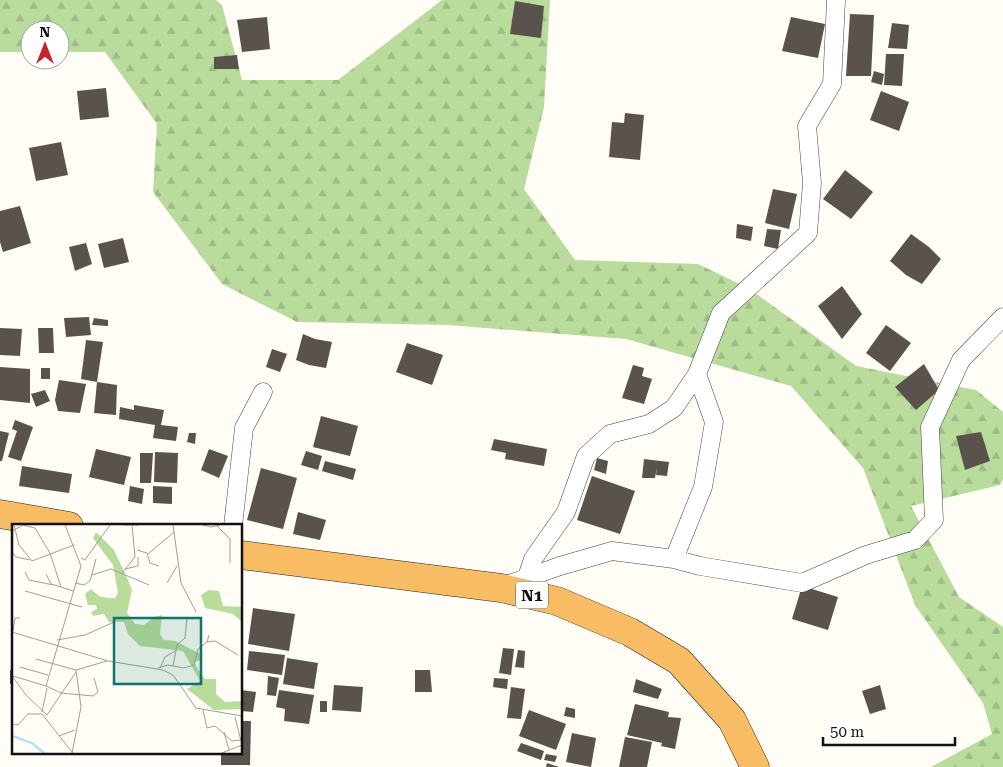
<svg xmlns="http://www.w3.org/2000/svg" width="1003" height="767" viewBox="0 0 1003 767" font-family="'Roboto Serif',serif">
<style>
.forest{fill:url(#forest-firs)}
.building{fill:#5a524d}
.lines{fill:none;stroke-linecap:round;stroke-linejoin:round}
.minor-casing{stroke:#444;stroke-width:19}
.trunk-casing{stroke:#222;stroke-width:29}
.minor{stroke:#fff;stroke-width:18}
.trunk{stroke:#f7bc64;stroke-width:28}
.labels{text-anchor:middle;stroke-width:5;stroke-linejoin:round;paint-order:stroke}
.shield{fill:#fff;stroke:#585858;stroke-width:1}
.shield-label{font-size:16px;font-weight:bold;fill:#111}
.inset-river{fill:none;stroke:#b9e0f7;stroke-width:2.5}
.inset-road{fill:none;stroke:#a09f9a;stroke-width:1}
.view{fill:#0f766e;fill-opacity:0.15;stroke:#0f766e;stroke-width:2.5}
.inset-edge{fill:none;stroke:#111;stroke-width:2.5}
</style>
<defs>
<pattern id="forest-firs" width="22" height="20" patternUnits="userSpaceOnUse" patternTransform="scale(1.25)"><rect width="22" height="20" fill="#b9dc9c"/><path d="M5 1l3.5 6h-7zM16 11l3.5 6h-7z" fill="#9ebc85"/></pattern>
</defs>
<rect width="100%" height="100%" fill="#fffdf5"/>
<path class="forest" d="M0 0H216L222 5 242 80H338L442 0H550L544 107 524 189 575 260 698 264 748 288 856 366 976 390 1003 412V479L1000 485 911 506 959 597 1003 627V767H931L992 734 983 703 915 605 863 468 791 386 626 339 448 325 297 322 222 284 153 192 157 124 105 52H60V30H30V52H0Z"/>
<path class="building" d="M515 1 544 6 541 38 510 34Z
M850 14 874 15 871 76H846Z
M267 17 270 49 242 52 237 20Z
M791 17 825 24 818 58 782 51Z
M892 23 909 25 907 49 888 48Z
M886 54H904L902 86 884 85Z
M237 55 239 69H214V57Z
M874 71 884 74 882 85 871 82Z
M106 88 109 117 80 120 77 91Z
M881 91 909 102 899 131 870 120Z
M625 113 644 115 640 160 609 157 612 122 624 123Z
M61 142 68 175 36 181 29 148Z
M845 170 873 192 851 219 823 199Z
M773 189 797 194 789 229 765 223Z
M20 206 31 243 3 252 0 242V211Z
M737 224 753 227 751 241 736 238Z
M767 229 781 230 778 249 764 246Z
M911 234 929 247 941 259 922 284 906 275 890 261Z
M123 238 129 262 104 268 98 244Z
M86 243 92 264 75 271 69 247Z
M842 286 862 314 842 339 818 306Z
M89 317 91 335 66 337 64 318Z
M94 318 108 320V326L92 325Z
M886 325 911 343 890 371 866 353Z
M0 328 22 329 20 356 0 355Z
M38 328H53L54 353H39Z
M303 334 315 339 332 342 326 368 309 365 296 360Z
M86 340 103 342 97 382 81 379Z
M407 343 443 355 432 385 396 372Z
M272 349 287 354 280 372 266 367Z
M924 364 939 390 916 410 895 387Z
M633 365 644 368 642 376 652 379 644 404 622 398Z
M0 367 30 369V403L0 400Z
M41 368H50V379H41Z
M59 380 86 384 80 413 58 411 55 400Z
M97 382 117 385 116 415 94 413Z
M45 390 50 401 36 407 31 394Z
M134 405 164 410 161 425 178 427 176 441 153 438 155 425 119 419 120 407 134 410Z
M321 416 358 426 350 456 313 447Z
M15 420 33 427 21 461 8 457 17 431 12 429Z
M0 431 9 433 2 461H0Z
M981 432 990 461 965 470 956 436Z
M189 433H196L195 444 187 442Z
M494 439 547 449 544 466 505 459 506 453 491 450Z
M96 449 131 457 124 485 89 477Z
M209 449 228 456 219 478 201 470Z
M306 451 322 456 318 470 301 465Z
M155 452 178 453 177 483 154 482Z
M140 453H153L151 483H140Z
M597 458 608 461 606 474 594 470Z
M644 459 669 462 667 476 656 475 657 467 655 478H642Z
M325 461 356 469 353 480 322 471Z
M22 466 72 474 69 493 19 486Z
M261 468 297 478 283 529 247 520Z
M592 476 635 491 620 534 577 520Z
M130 486 144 489 142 504 128 501Z
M153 486 172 487V504L153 503Z
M298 512 326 520 320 540 293 534Z
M802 586 838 597 828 630 792 619Z
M253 608 295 614 289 651 248 644Z
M503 648 514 649 511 675 499 673Z
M518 650 525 651 524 668 515 667Z
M249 651 285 655 282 675 247 670Z
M287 658 318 663 314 689 283 684Z
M10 670 14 671V685L10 684Z
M415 670H430L432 692H415Z
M268 676 279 678 276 696 267 695Z
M494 678 508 679 507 689 493 687Z
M636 679 662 689 658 699 633 692Z
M334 685 363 687 361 712 332 710Z
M880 685 886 709 870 714 862 691Z
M511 687 525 689 521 719 507 718Z
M241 690 256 692 253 712 241 711Z
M279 690 314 695 309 724 284 721 285 709 276 707Z
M320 701H327V712H320Z
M635 704 669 712 668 717 681 718 675 749 661 746 662 743 627 735Z
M566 707 575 709V718L564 716Z
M529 710 566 724 556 750 519 736Z
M241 721H251L250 765H221V753H241Z
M572 733 596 738 591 767 566 762Z
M625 737 652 742 647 767H619Z
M521 743 544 751 541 760 517 751Z
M546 754 557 756 555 762 544 760Z
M547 763 559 767H546Z"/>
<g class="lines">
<g class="minor-casing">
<path id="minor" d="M233 526 244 428 263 392
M674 559 703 487 714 422 697 374 721 313 808 233 812 183 807 126 832 84 836 1
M527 577 533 559 566 512 586 456 610 434 649 424 674 408 697 374
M501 587 560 566 612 551 674 559 700 566 802 583 866 555 915 540 934 520 930 427 961 360 1003 317"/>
</g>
<g class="trunk-casing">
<path id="trunk" d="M0 514 69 526
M241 555 501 588 557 601 630 632 679 661 732 720 755 767"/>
</g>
<use href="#minor" class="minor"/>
<use href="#trunk" class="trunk"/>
</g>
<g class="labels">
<rect class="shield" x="516" y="581.5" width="32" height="27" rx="4"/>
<g class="shield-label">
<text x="532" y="601">N1</text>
</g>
</g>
<g transform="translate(12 524)">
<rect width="230" height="230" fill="#fffdf5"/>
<path d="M84 8 102 26 116 56 120 66 115 89 123 100 132 101 142 93 150 91 148 110 152 116 163 117 191 131 189 136 182 138 186 145 193 155H204V170L213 178 230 177V185L202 186 175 165 188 157 171 127 128 122 116 110 112 98H97L92 90 81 92 79 88 85 85 84 81H76L73 70 79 65 87 72 96 74H103L106 69 101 41 81 14ZM197 66 207 67 211 82 230 83V98L221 90 193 84 189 71Z" fill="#b9dc9c"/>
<path class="inset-river" d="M0 212 20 219 32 229"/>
<path class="inset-road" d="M2 1 7 21 20 37 62 21M53 1 69 42 34 162 49 169 81 172 86 168 82 154M111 1H127M161 1 169 59 184 88M191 1 199 3 208 1M205 2 218 15V39M0 7 11 1 23 4 38 29 49 63 61 67M125 26 135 29 138 39 147 42M0 28 4 33 18 36M136 30 162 8M69 34 73 36 98 1M113 45 126 42V33M13 48 17 56 41 61M110 49 123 33 120 1M34 50 39 60 49 63M80 51 99 45 137 61M63 59 72 61 78 57 84 35M155 59 165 42M13 67 70 83M1 107 3 94H8M0 108 96 137 151 146 161 151 184 184 230 192M45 116 73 111 102 98M195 118 203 117 226 131M24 135 64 146M161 142 165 121 173 114 175 94M8 143 36 151M146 144 156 141 172 144 182 141 186 125 195 118 197 111M148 144 153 133 163 127M0 152 14 171 35 191 64 148M1 152 34 162M191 186 195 204 203 202 220 217 229 216M30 188 35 164M223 193 230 221M0 200 6 201 16 190H30L60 228M212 208 217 226M47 212 63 206M60 229 69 183 64 146 95 137M210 229 230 221"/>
<path class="view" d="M102 94H189V160H102Z"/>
<rect width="230" height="230" class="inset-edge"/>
</g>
<g transform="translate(45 45)"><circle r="24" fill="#ffffff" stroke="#a0a0a0"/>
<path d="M0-4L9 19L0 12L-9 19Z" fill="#c4262e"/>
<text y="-8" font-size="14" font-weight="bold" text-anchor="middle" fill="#111111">N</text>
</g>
<path d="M823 737v8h132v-8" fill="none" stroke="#111111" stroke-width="2.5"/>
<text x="830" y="737" font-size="15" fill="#111111" stroke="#ffffff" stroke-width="4" paint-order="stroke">50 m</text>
</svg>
